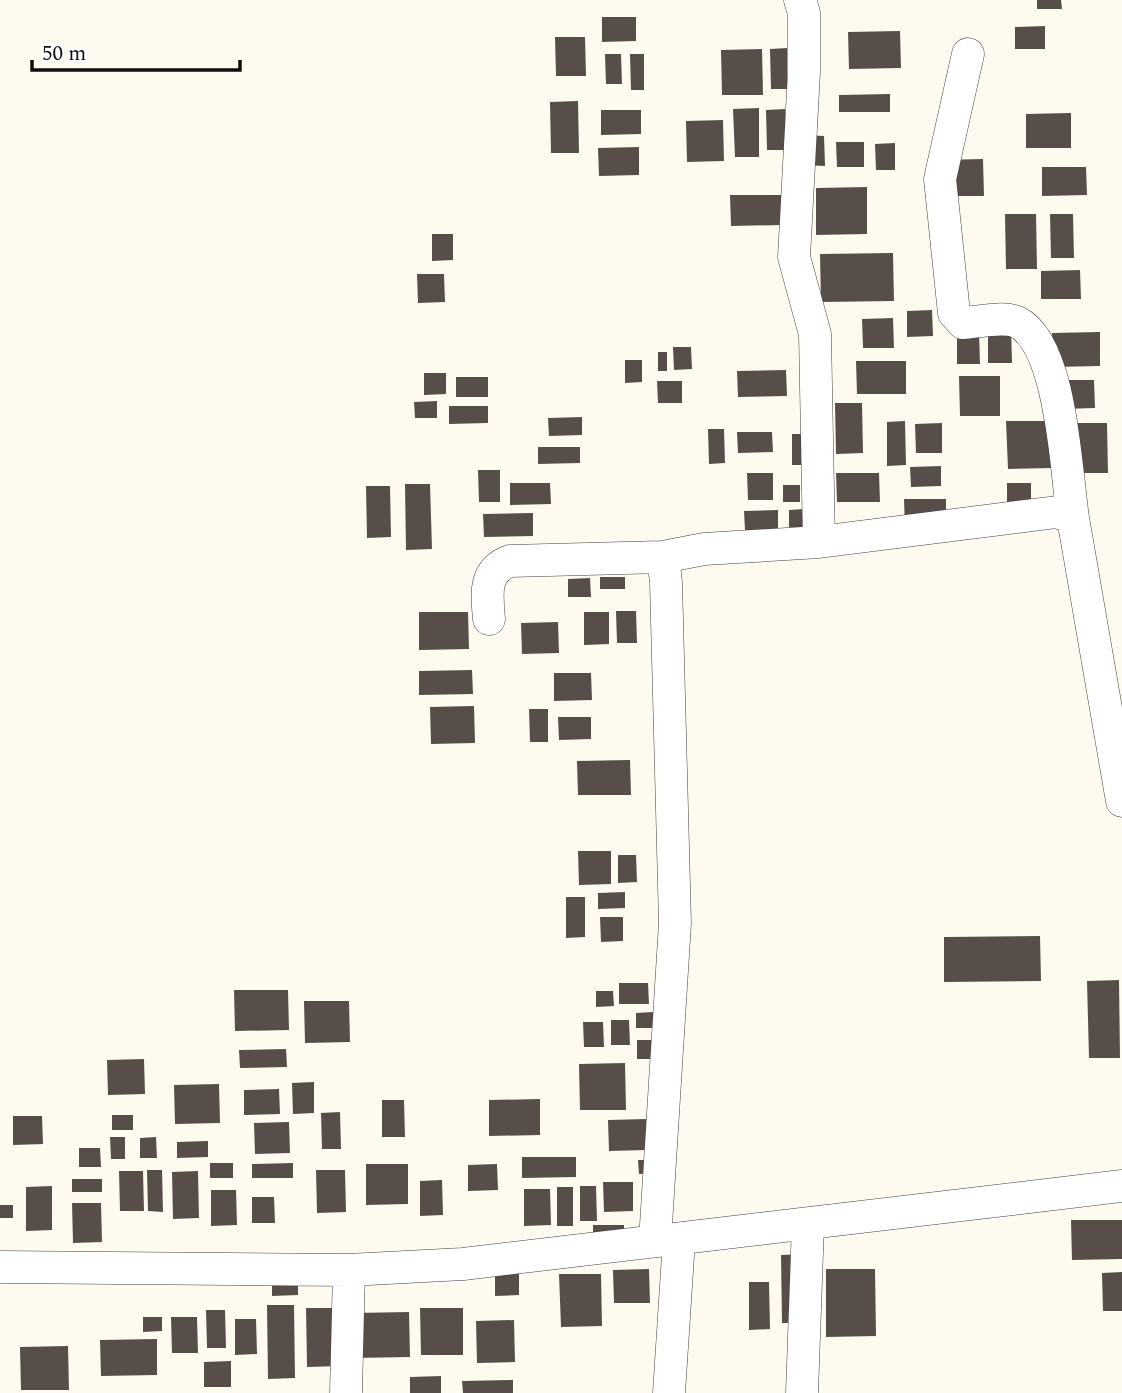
<svg xmlns="http://www.w3.org/2000/svg" width="1122" height="1393" viewBox="0 0 1122 1393" font-family="Spectral,serif">
<style>
.building{fill:#574e4a}
.lines{fill:none;stroke-linecap:round;stroke-linejoin:round}
.street-casing{stroke:#414141;stroke-width:33}
.street{stroke:#fff;stroke-width:32}
</style>
<rect width="100%" height="100%" fill="#fffaef"/>
<path class="building" d="M1037 0H1061L1062 9H1037Z
M602 17H636V41L602 42Z
M1045 26V49H1015V27Z
M900 31 901 68 849 69 848 32Z
M555 37H585L586 76H556Z
M787 48V89H771L770 49Z
M762 49 763 95H722L721 50Z
M605 54H621L622 84H606Z
M630 54H644V90H631Z
M890 94V112H839V95Z
M578 101 579 153H551L550 102Z
M759 108V157H735L733 109Z
M785 109 786 150H767L766 110Z
M601 110H641V134L601 135Z
M1071 113V148H1026V114Z
M723 120 724 161 687 162 686 121Z
M804 135 824 136 825 166 803 165Z
M836 142H864V167H837Z
M895 143V170H876L875 144Z
M639 147V175L599 176 598 148Z
M983 159 984 196H941L940 160Z
M1042 167H1086L1087 195 1042 196Z
M867 187V234L816 235V188Z
M730 195H781L782 225 731 226Z
M1005 214H1036L1037 269H1006Z
M1050 214H1073L1074 258H1051Z
M432 234H453V260L432 261Z
M893 253 894 301 821 302 820 254Z
M1080 270 1081 299H1041V271Z
M417 274H444L445 302 418 303Z
M932 310 933 336 907 337V311Z
M893 318 894 348H863L862 319Z
M988 326H1011L1012 363H988Z
M979 331 980 364H957V332Z
M1100 332V366L1053 367 1052 333Z
M673 347H691L692 369 674 370Z
M658 352H667V371H658Z
M625 360H642V382L625 383Z
M856 361H906V394H857Z
M786 370 787 396 738 397 737 371Z
M424 373H446V394L424 395Z
M959 376H1000V416H960Z
M456 377H488V397H456Z
M1062 380H1094L1095 408 1062 409Z
M657 381H682V403H658Z
M437 401V418H415L414 402Z
M835 403H862L863 453 836 454Z
M449 406H488V423L449 424Z
M582 417V435L549 436 548 418Z
M905 421 906 465 887 466V422Z
M1006 421H1051L1052 468 1008 469Z
M942 423V453H916L915 424Z
M1070 423H1107L1108 473H1071Z
M708 429H724L725 463 709 464Z
M737 432H772L773 452 738 453Z
M792 434H807V465H792Z
M538 447H580V463L538 464Z
M941 466V486L911 487 910 467Z
M478 470H500V502H479Z
M747 473H773V500H748Z
M836 473H879L880 502H837Z
M510 483H550L551 504 510 505Z
M1007 483H1031V504H1007Z
M405 484H430L432 549 406 550Z
M783 485H800V502H783Z
M366 486H390L391 537 367 538Z
M904 499H946V528H905Z
M804 509 805 531H789V510Z
M778 510V530H745L744 511Z
M533 513V536L484 537 483 514Z
M600 577H625V589H600Z
M590 578 591 597H568V579Z
M616 611H636L637 643H617Z
M419 612H468L469 649 419 650Z
M584 612H609V644L584 645Z
M558 622 559 653 522 654 521 623Z
M472 670 473 694 419 695V671Z
M554 673H591L592 700 554 701Z
M474 706 475 743 431 744 430 707Z
M529 709H548V742H530Z
M558 717H591V739L559 740Z
M630 760 631 795H578L577 761Z
M578 851H611V884L579 885Z
M618 855H636L637 882 618 883Z
M625 892V908L598 909V893Z
M566 897H585V937L566 938Z
M600 917H623V941L601 942Z
M1040 936 1041 981 944 982V937Z
M1119 980 1120 1058H1089L1087 981Z
M619 983H648L649 1004H619Z
M234 990H288L289 1030 235 1031Z
M596 991H613L614 1006 596 1007Z
M304 1001H349L350 1042 305 1043Z
M653 1012 654 1028H636V1013Z
M611 1020H629L630 1045H611Z
M583 1022H603L604 1047H584Z
M637 1040H654V1059H637Z
M286 1049 287 1067 240 1068 239 1050Z
M144 1059 145 1094 108 1095 107 1060Z
M625 1063 626 1110H580L579 1064Z
M314 1082V1113L293 1114 292 1083Z
M219 1084 220 1123 175 1124 174 1085Z
M279 1089 280 1114 244 1115V1090Z
M540 1099V1135L489 1136V1100Z
M382 1100H404L405 1137H382Z
M340 1112 341 1149H322L321 1113Z
M112 1115H133V1130H112Z
M13 1116H42L43 1144 13 1145Z
M647 1119V1150L609 1151 608 1120Z
M289 1122 290 1153 255 1154 254 1123Z
M110 1137H125V1159H111Z
M156 1137 157 1158H140V1138Z
M208 1141V1157L177 1158V1142Z
M79 1148H100L101 1167H79Z
M522 1157H576V1177L522 1178Z
M638 1160H654V1173L639 1174Z
M210 1163H233V1178H210Z
M293 1163V1178H252V1164Z
M366 1164H408V1204L366 1205Z
M497 1164 498 1190 468 1191V1165Z
M147 1170H162L163 1212 148 1211Z
M316 1170H345L346 1212 317 1213Z
M119 1171H143L144 1211H120Z
M198 1171 199 1218 173 1219 172 1172Z
M72 1179H102V1192H72Z
M442 1180 443 1215 420 1216V1181Z
M603 1182H633V1211L604 1212Z
M52 1186V1230L26 1231V1187Z
M580 1186H596L597 1221H580Z
M557 1187H573V1226H557Z
M524 1189H550L551 1225 524 1226Z
M211 1190H236L237 1225 211 1226Z
M252 1197H274L275 1223H252Z
M72 1203H101L102 1242 73 1243Z
M0 1205H13V1218H0Z
M1071 1220H1122V1259L1072 1260Z
M593 1225H624V1243H593Z
M805 1254 807 1323H782L781 1255Z
M649 1269 650 1303H614L613 1270Z
M826 1269H875L876 1336 826 1337Z
M495 1270H519V1295L495 1296Z
M1122 1272V1311H1103L1102 1273Z
M559 1274H601L602 1326 561 1327Z
M298 1281V1295L272 1296V1282Z
M749 1282H769L770 1329 749 1330Z
M267 1305H294L295 1378 268 1379Z
M306 1308H339L340 1366 307 1367Z
M420 1308H463V1355H421Z
M206 1310H225L226 1348H207Z
M409 1312 410 1357 353 1358V1313Z
M143 1317H162V1331L143 1332Z
M171 1317H197L198 1353H172Z
M235 1319H256L257 1354 235 1355Z
M514 1320 515 1362 477 1363 476 1321Z
M157 1339V1375L101 1376 100 1340Z
M68 1346 69 1390H21L20 1347Z
M231 1361V1387H204V1362Z
M441 1376V1393H410V1377Z
M513 1380V1393H463L462 1381Z"/>
<g class="lines">
<g class="street-casing">
<path id="street" d="M800 0 804 13V72L794 257 815 334 819 542
M968 54 940 179 954 313 963 323C977 322 1004 316 1017 322 1062 344 1066 472 1073 518
M489 619C487 594 483 571 510 561L663 557
M655 1241 675 923 666 582 663 557 704 549 819 542 1057 512 1073 518 1122 801
M0 1267 349 1270 463 1264 1122 1186
M346 1393 349 1270
M669 1393 679 1240
M802 1393 808 1224"/>
</g>
<use href="#street" class="street"/>
</g>
<path d="M32 60v10h208v-10" fill="none" stroke="#0e0e0e" stroke-width="3.5"/>
<text x="42" y="60" font-size="21" fill="#0e0e0e" stroke="#ffffff" stroke-width="5" paint-order="stroke">50 m</text>
</svg>
